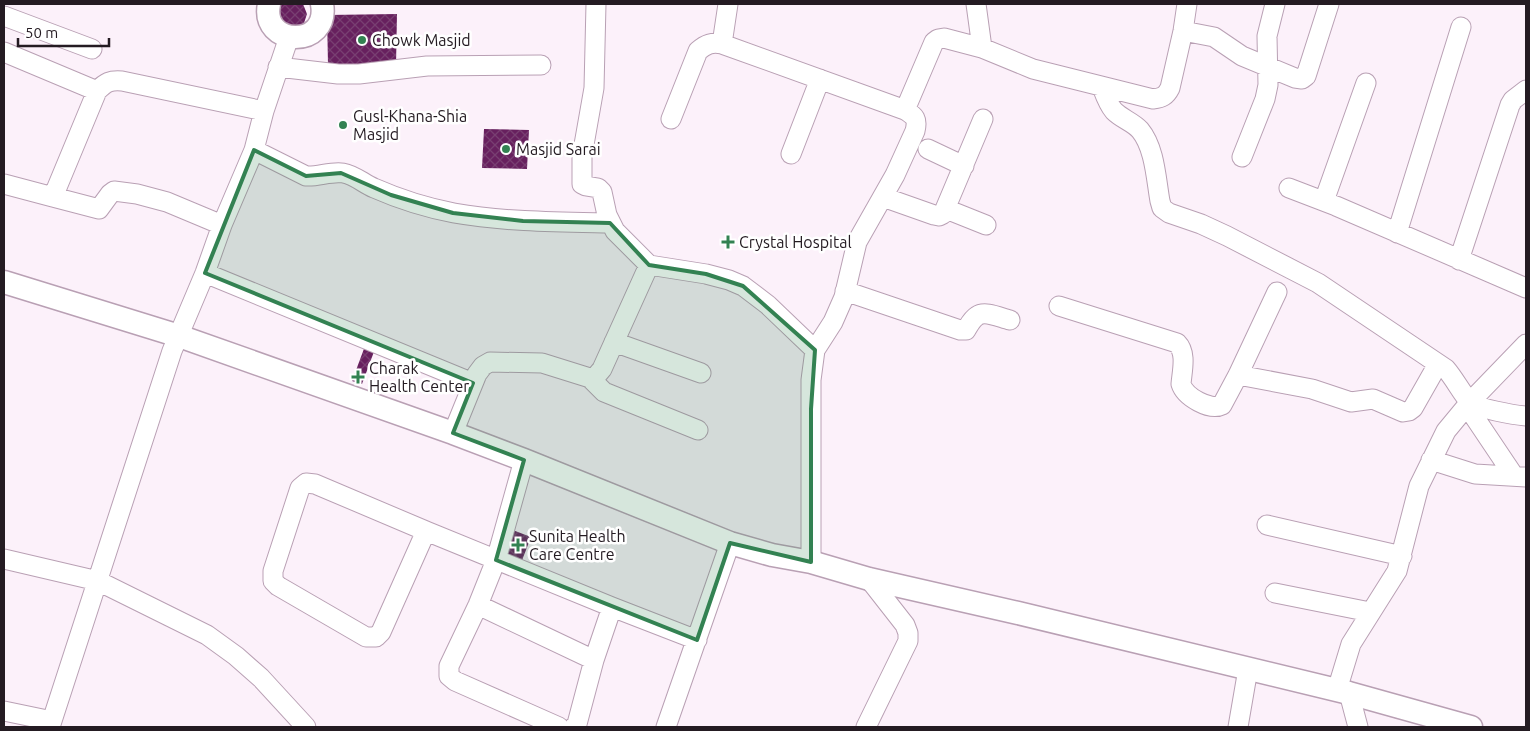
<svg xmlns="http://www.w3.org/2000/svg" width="1530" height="731" viewBox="0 0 1530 731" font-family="Ubuntu,sans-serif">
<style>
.building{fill:url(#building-cross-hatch)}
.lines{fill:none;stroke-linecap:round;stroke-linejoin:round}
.minor-casing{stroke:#b9a0b4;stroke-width:21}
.major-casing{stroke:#b9a0b4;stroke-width:25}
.minor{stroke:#fff;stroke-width:19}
.major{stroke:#fff;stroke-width:22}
.marked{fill:#338252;fill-opacity:0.2;stroke:#338252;stroke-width:4;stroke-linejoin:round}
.poi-dot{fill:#338252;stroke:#fff;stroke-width:2}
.labels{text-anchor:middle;stroke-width:5;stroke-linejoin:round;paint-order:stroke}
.poi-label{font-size:16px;fill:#241b22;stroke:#fff;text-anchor:start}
</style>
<defs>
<pattern id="building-cross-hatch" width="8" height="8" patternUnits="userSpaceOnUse" patternTransform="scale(1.25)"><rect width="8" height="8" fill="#67205e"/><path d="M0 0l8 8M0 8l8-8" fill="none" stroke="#783f71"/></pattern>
</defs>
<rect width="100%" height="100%" fill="#fcf1fa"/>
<path class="building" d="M280 4H303L307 14 304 23 301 26H282L279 23Z
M397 14 396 66 328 65 327 15Z
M484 129 529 130 527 169 482 168Z
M365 346 375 349 362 384 352 381Z
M510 529 531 537 521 563 500 555Z"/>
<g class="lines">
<g class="minor-casing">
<path id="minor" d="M596 4 594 88 582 156V184L586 186 598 188 602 192 607 215 615 231 649 265 706 274 729 280 743 286 768 305 815 350 811 380V562
M976 4 982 48
M4 16 92 49
M1183 31 1214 37 1242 56 1295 78 1302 79 1306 76 1329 4
M722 44 728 4
M4 52 97 91
M278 67 338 74H359L427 66 541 65
M1102 87C1105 95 1108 104 1114 111 1122 119 1133 122 1140 130 1155 148 1156 179 1160 201L1162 208 1169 213 1201 224 1227 236 1318 283 1446 369C1454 378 1463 395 1469 401 1478 409 1514 415 1526 416
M905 110 934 42 938 39 944 38 982 48 1033 69 1153 99C1162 98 1166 96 1170 88L1183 31 1187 4
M671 119 698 51C706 44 712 42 722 44L905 110C915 116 918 119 915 131L895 175 857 242 844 297 833 322 815 350
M928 149 964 166
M254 150 306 176C318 177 331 171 343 173 355 175 364 184 374 188 399 199 428 208 454 213 506 222 558 222 610 223
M791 154 820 79
M1242 157 1265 99 1268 85 1267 36 1275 4
M4 184 53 197 97 91C106 82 110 80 122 81L264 111
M1289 188 1336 206 1526 288
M53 197 99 209 110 194 114 191 137 194 167 202 222 225
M883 197 934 215 939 216 943 214 983 119
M1324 201 1366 83
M946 209 986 225
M1397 233 1461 27
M1459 260 1510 105 1513 100 1526 90
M205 273 473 383
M845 291 960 330H966C969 325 972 319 977 316 985 310 1001 318 1010 320
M1059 306 1177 343C1187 353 1182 371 1181 384 1185 397 1210 411 1222 405L1238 375 1277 292
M614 342 701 373
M1238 375 1312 389 1351 402 1373 399 1403 412 1409 411 1413 408 1438 364
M590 378 604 392 698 430
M1467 406 1514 476
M453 433 477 374 483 366 490 362 542 363 590 378 597 375 602 369 649 265
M524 460 496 560 478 605 449 666V676L455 681 559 727
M1431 460 1475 474 1526 477
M306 483 315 484 426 531 381 632 376 637H366L278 586 273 581V571L300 488Z
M1267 525 1402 556
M426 531 612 607 697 640
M4 559 98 581 207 635 236 656 261 678 306 727
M1275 593 1370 612
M478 605 594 660
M1337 690 1351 644 1397 571 1419 486 1446 431 1470 402 1526 344
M1349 693 1358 727
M4 711 52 721
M50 727 172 351 205 273 222 225 254 150 264 111 289 37
M574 727 577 724 594 660 612 607
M666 727 730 543
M866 727 908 641V633L905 625 869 579
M1238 727 1248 669"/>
</g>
<g class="major-casing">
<path id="major" d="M269 4C260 47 330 49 322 4
M4 282 179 336 453 433 524 460 730 543 772 555 811 562 869 579 1018 613 1349 693 1471 727"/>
</g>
<use href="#minor" class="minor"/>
<use href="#major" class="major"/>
</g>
<path class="marked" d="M254 150 306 176 341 173 391 195 453 213 523 221 610 223 649 265 706 274 743 286 815 350 811 409V562L730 543 697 640 496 560 524 460 453 433 473 383 205 273Z"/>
<g class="poi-dot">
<circle cx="362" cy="40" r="5"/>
<circle cx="343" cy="125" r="5"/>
<circle cx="506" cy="149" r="5"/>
<path d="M725.5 234.5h5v5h5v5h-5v5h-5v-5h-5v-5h5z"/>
<path d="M355.5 369.5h5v5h5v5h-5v5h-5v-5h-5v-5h5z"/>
<path d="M515.5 537.5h5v5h5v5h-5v5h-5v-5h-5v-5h5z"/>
</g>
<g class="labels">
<g class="poi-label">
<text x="372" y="46">Chowk Masjid</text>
<text x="353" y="122">Gusl-Khana-Shia<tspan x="353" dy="18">Masjid</tspan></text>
<text x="516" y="155">Masjid Sarai</text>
<text x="739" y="248">Crystal Hospital</text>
<text x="369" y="374">Charak<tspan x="369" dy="18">Health Center</tspan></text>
<text x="529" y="542">Sunita Health<tspan x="529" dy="18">Care Centre</tspan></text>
</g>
</g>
<rect width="1530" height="731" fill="none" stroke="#241b22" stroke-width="10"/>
<path d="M18 38v8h91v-8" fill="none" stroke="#241b22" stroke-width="2.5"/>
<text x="25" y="38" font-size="15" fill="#241b22" stroke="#ffffff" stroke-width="4" paint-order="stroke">50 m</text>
</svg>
